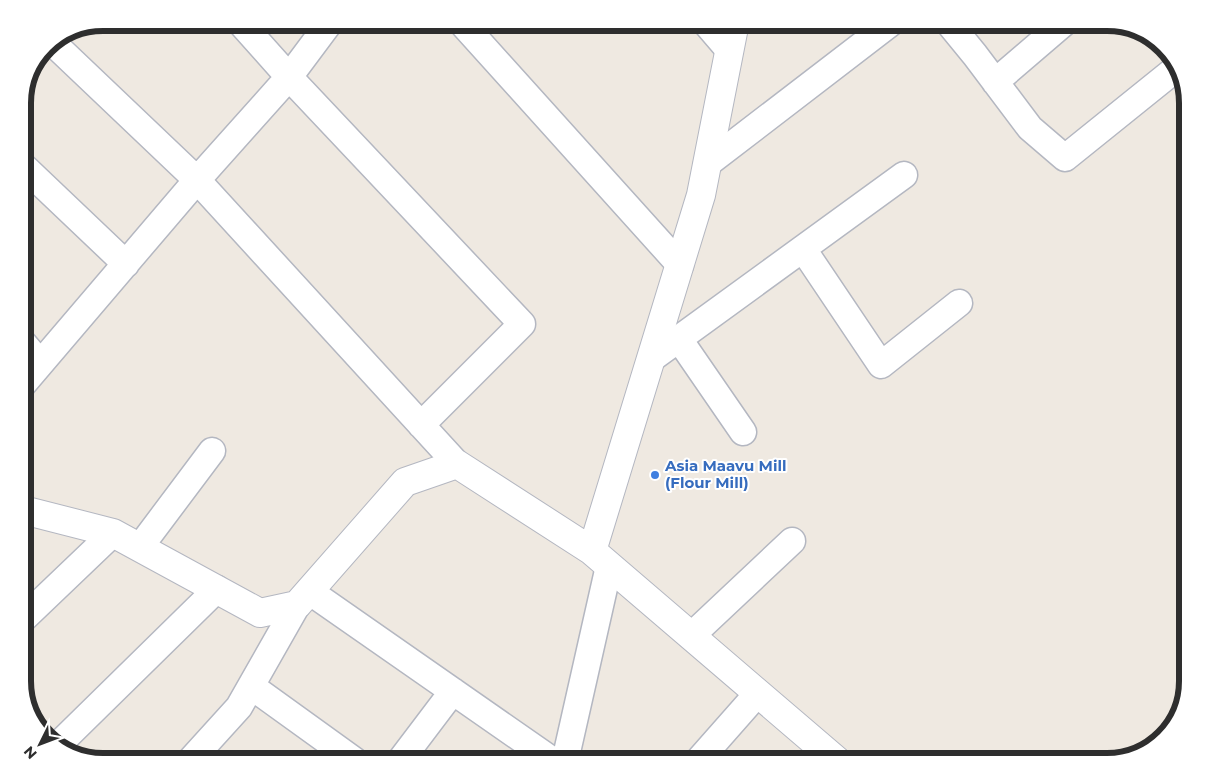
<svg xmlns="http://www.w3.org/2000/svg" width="1210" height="784" viewBox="0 0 1210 784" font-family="Montserrat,sans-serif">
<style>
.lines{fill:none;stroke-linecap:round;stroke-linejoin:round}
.street-casing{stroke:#b4b7c1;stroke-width:29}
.secondary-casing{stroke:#b4b7c1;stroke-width:30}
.street{stroke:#fff;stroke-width:26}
.secondary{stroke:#fff;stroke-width:28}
.shop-dot{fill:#3f7fe0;stroke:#fff;stroke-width:2}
.labels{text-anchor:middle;stroke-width:4;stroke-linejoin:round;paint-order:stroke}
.shop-label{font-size:15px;font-weight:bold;fill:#366cbe;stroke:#fff;text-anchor:start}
.rim{fill:none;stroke:#2e2e2e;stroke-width:6}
</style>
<rect width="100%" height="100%" fill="#efe9e1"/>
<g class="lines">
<g class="street-casing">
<path id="street" d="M240 22 289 77 330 22
M461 22 680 265
M705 22 729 50
M948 22 975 55 1030 128 1065 158 1178 67
M53 43 197 180 289 77 522 324 421 425
M995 82 1065 22
M707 164 892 22
M23 166 126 264
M803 249 881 365 959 303
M679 339 743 432
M23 343 40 363
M651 359 904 175
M23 384 197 180 457 464
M140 547 212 451
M309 591 553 761
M23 619 113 533
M691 636 792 541
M251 686 355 761
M57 746 217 589
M190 761 239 707 297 605
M400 761 453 691
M565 761 609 566
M698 761 758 693"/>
</g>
<g class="secondary-casing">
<path id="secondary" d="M23 510 113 533 260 613 297 605 405 482 457 464 592 551 837 761
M592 551 701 195 735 22"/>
</g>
<use href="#street" class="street"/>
<use href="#secondary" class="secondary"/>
</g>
<circle class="shop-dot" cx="655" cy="475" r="5"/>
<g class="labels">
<g class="shop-label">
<text x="665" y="471">Asia Maavu Mill<tspan x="665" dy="17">(Flour Mill)</tspan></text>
</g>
</g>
<path d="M0 0H1210V784H0ZM103 31H1107A72 72 0 0 1 1179 103V681A72 72 0 0 1 1107 753H103A72 72 0 0 1 31 681V103A72 72 0 0 1 103 31Z" fill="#fff" fill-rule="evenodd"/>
<path class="rim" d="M103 31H1107A72 72 0 0 1 1179 103V681A72 72 0 0 1 1107 753H103A72 72 0 0 1 31 681V103A72 72 0 0 1 103 31Z"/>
<g transform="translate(40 744) rotate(228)" stroke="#ffffff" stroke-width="4" paint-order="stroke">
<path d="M0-4L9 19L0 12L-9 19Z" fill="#2e2e2e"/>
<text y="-8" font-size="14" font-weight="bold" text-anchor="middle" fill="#2e2e2e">N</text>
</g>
</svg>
